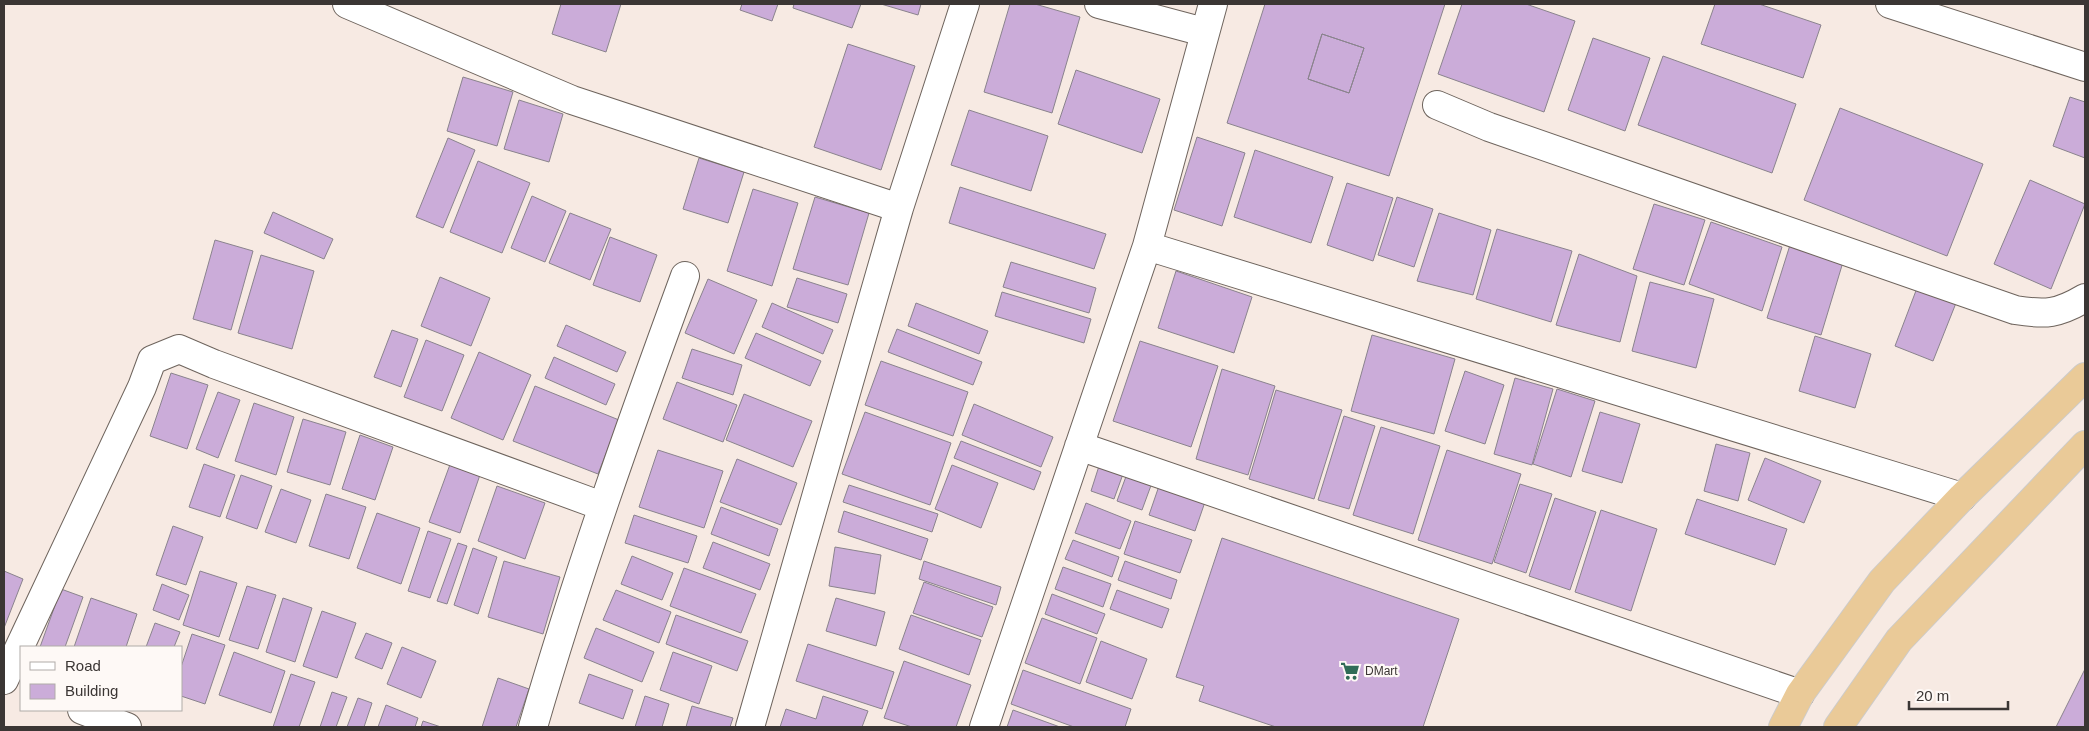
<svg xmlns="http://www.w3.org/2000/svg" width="2089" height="731" viewBox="0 0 2089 731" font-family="Helvetica,sans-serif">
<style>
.building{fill:#cbacd9;stroke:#8a838d;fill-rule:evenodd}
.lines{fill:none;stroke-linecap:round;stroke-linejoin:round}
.minor-casing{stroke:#6e645d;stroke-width:30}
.trunk-casing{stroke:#cccbca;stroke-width:30}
.minor{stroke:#fff;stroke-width:28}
.trunk{stroke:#eaca98;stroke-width:28}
.labels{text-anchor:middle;stroke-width:4.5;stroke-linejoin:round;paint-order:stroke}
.poi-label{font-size:12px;fill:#3b3634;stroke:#fef9f6;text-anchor:start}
</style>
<rect width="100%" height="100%" fill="#f7eae3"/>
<path class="building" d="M561 4H621L606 52 552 34Z
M742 4H778L772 21 740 10Z
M794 4H861L852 28 793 8Z
M881 4H921L918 15Z
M1010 4H1035L1080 17 1052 113 984 92Z
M1265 4H1445L1389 176 1227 123ZM1322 34 1364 48 1349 93 1308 79Z
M1462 4H1526L1575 21 1544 112 1438 74Z
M1715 4H1759L1821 25 1803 78 1701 44Z
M1322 34 1364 48 1349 93 1308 79Z
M1593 38 1650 58 1625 131 1568 110Z
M848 44 915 66 881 170 814 147Z
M1663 56 1796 104 1772 173 1638 125Z
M1076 70 1160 99 1142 153 1058 124Z
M463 77 513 92 497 146 447 131Z
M2070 97 2085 102V158L2053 146Z
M519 100 563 114 549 162 504 149Z
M1840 108 1983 164 1947 256 1804 200Z
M969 110 1048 136 1031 191 951 165Z
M1197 137 1245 153 1222 226 1174 210Z
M448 138 475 150 443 228 416 217Z
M1255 150 1333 177 1311 243 1234 217Z
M699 158 744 172 728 223 683 209Z
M478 161 530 183 502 253 450 232Z
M2030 180 2085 204 2051 289 1994 264Z
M1347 183 1393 198 1373 261 1327 245Z
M960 187 1106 234 1094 269 949 223Z
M753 189 798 203 772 286 727 271Z
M532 196 566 211 545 262 511 248Z
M815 197 869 213 848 285 793 269Z
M1397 197 1433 209 1414 267 1378 255Z
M1654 204 1705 220 1684 285 1633 269Z
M273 212 333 239 324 259 264 233Z
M570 213 611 229 590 280 549 263Z
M1439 213 1491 230 1473 295 1417 281Z
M1711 222 1782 247 1762 311 1689 284Z
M1497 229 1572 251 1551 322 1476 299Z
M610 237 657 255 640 302 593 285Z
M215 240 253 251 231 330 193 319Z
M1790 245 1843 262 1821 335 1767 318Z
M1579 254 1637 276 1620 342 1556 325Z
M261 255 314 271 292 349 238 333Z
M1011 262 1096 288 1089 313 1003 287Z
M1176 271 1252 297 1234 353 1158 328Z
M440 277 490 298 471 346 421 326Z
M797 278 847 294 838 323 787 307Z
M708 279 757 300 734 354 685 333Z
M1650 282 1714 299 1696 368 1632 351Z
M1917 288 1956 303 1933 361 1895 346Z
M1002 292 1091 319 1084 343 995 316Z
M772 303 833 330 823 354 762 327Z
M916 303 988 331 979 354 908 326Z
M566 325 626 352 617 372 557 346Z
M897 329 982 362 973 385 888 352Z
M392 330 418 339 401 387 374 377Z
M756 333 821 361 810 386 745 358Z
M1372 335 1455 359 1434 434 1351 411Z
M1815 336 1871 354 1855 408 1799 391Z
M426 340 464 355 442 411 404 397Z
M1140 341 1218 366 1191 447 1113 421Z
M692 349 742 365 733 395 682 378Z
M479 352 531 375 503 440 451 418Z
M554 357 615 384 606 405 545 378Z
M881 361 968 392 953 436 865 405Z
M1222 369 1275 386 1248 475 1196 459Z
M1465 371 1504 385 1485 444 1445 431Z
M171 373 208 385 187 449 150 436Z
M1515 378 1553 389 1532 465 1494 454Z
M677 382 737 405 723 442 663 419Z
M535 386 619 420 598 474 513 441Z
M1557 389 1595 401 1571 477 1533 464Z
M1276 390 1342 410 1314 499 1249 479Z
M218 392 240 400 218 458 196 449Z
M744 394 812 421 793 467 726 440Z
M254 403 294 417 276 475 235 461Z
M974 404 1053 437 1041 467 962 435Z
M865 412 951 443 930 505 842 474Z
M1600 412 1640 424 1622 483 1582 471Z
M1344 416 1375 426 1349 509 1318 500Z
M303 419 346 432 330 485 287 472Z
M1381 427 1440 446 1413 534 1353 515Z
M360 435 393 447 375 500 342 489Z
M961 441 1041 472 1034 490 954 458Z
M1716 444 1750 453 1738 501 1704 491Z
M658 450 723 471 704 528 639 507Z
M1447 450 1521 474 1492 564 1418 540Z
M1765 458 1821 481 1804 523 1748 500Z
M452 459 482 469 460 533 429 522Z
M737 459 797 483 781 525 720 502Z
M204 464 235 475 220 517 189 507Z
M952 465 998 483 981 528 935 509Z
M1099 466 1123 474 1114 499 1091 491Z
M1128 471 1153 480 1142 510 1117 501Z
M241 475 272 486 257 529 226 518Z
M1160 483 1206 499 1195 531 1149 515Z
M1520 484 1552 494 1526 573 1494 562Z
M849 485 938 514 932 532 843 502Z
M497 486 545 503 525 559 478 541Z
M281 489 311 500 296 543 265 532Z
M326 494 366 507 349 559 309 546Z
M1555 498 1596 512 1570 590 1529 576Z
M1697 499 1787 529 1775 565 1685 534Z
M1086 503 1131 521 1120 549 1075 533Z
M721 507 778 529 769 556 711 534Z
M1601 510 1657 529 1631 611 1575 592Z
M844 511 928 539 921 560 838 532Z
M377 513 420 528 401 584 357 568Z
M634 515 697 536 688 563 625 543Z
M1135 521 1192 540 1180 573 1124 554Z
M173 526 203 537 186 585 156 575Z
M428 531 451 539 430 598 408 591Z
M1222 538 1459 619 1423 727H1276L1199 701 1204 686 1176 677Z
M1073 540 1119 557 1112 577 1065 559Z
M713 542 770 564 760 590 703 568Z
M458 543 467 546 447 604 437 601Z
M835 547 881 555 875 594 829 586Z
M473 548 497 557 478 614 454 605Z
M632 556 673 573 662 600 621 584Z
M504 561 560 577 543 634 488 617Z
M924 561 1001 587 996 605 919 579Z
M1125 561 1177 580 1171 599 1118 580Z
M1063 567 1111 584 1103 607 1055 589Z
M684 568 756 594 741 633 670 606Z
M4 571 23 579 4 628Z
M200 571 237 583 219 637 183 625Z
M924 582 993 607 982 637 913 613Z
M162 584 189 595 179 620 153 610Z
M247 586 276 595 258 649 229 640Z
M61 589 83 597 65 647H40Z
M616 590 671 612 659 643 603 620Z
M1117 590 1169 609 1162 628 1110 609Z
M1052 594 1105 614 1097 634 1045 614Z
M91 598 137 614 126 647H74Z
M283 598 312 608 295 662 266 652Z
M836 598 885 612 876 646 826 631Z
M322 611 356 623 337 678 303 666Z
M676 615 748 641 737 671 666 644Z
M911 615 981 640 969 675 899 649Z
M1042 618 1097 638 1080 684 1025 663Z
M155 623 180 632 174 647H146Z
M596 628 654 652 642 682 584 658Z
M366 633 392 643 382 669 355 658Z
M192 634 225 645 205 704 181 696V667Z
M1101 641 1147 659 1132 699 1086 682Z
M808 644 894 672 882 709 796 681Z
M402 647 436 661 421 698 387 684Z
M234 652 285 671 271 713 219 695Z
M673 652 712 666 699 704 660 690Z
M904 661 971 685 956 727H912L884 718Z
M2085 669V727H2056Z
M1023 670 1131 709 1125 727H1074L1011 704Z
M291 674 315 682 299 727H273Z
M589 674 633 690 623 719 579 703Z
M498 678 529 689 516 727H482Z
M332 692 347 697 336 727H320Z
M645 696 669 704 662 727H635Z
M823 696 868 711 862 727H780L786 709 816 719Z
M358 698 372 703 364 727H347Z
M386 705 418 718 415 727H378Z
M692 706 733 718 730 727H686Z
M1013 710 1060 727H1007Z
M423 721 441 727H421Z"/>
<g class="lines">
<g class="minor-casing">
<path id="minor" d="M347 4 572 100 899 208
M1099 4 1204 32
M1890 4 2085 67
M1437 105 1489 127 2015 310C2046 315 2058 314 2085 298
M1147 246 1213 4
M1079 446 1800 694
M4 680 142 387 152 360 179 349 214 364 602 506
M82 710 127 727
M533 727C577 575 630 426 685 276
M750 727 899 208 965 4
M984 727 1147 246 1962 497"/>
</g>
<g class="trunk-casing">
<path id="trunk" d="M1783 727 1800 694 1882 581 1962 497 2085 377
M1838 727 1899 640 2085 445"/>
</g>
<use href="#minor" class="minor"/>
<use href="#trunk" class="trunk"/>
</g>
<defs>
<g id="supermarket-bare" transform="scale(1.5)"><path d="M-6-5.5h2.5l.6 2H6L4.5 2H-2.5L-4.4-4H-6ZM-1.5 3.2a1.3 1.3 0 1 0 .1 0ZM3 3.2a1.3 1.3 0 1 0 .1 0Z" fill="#306c57" stroke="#fef9f6" stroke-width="2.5" paint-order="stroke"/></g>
</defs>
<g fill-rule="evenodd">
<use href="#supermarket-bare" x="1350" y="671"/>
</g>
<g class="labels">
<g class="poi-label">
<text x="1365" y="675">DMart</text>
</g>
</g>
<rect width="2089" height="731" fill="none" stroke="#3b3634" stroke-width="10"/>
<rect x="20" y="646" width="162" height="65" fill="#fef9f6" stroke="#b0aba8"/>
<rect x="30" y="662" width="25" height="8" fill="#ffffff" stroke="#b0aba8"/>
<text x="65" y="671" font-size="15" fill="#3b3634">Road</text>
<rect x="30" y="684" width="25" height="15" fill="#cbacd9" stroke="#b0aba8"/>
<text x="65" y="696" font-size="15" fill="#3b3634">Building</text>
<path d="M1909 701v8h99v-8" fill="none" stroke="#3b3634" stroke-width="2.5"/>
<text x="1916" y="701" font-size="15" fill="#3b3634" stroke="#fef9f6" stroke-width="4" paint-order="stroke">20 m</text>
</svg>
